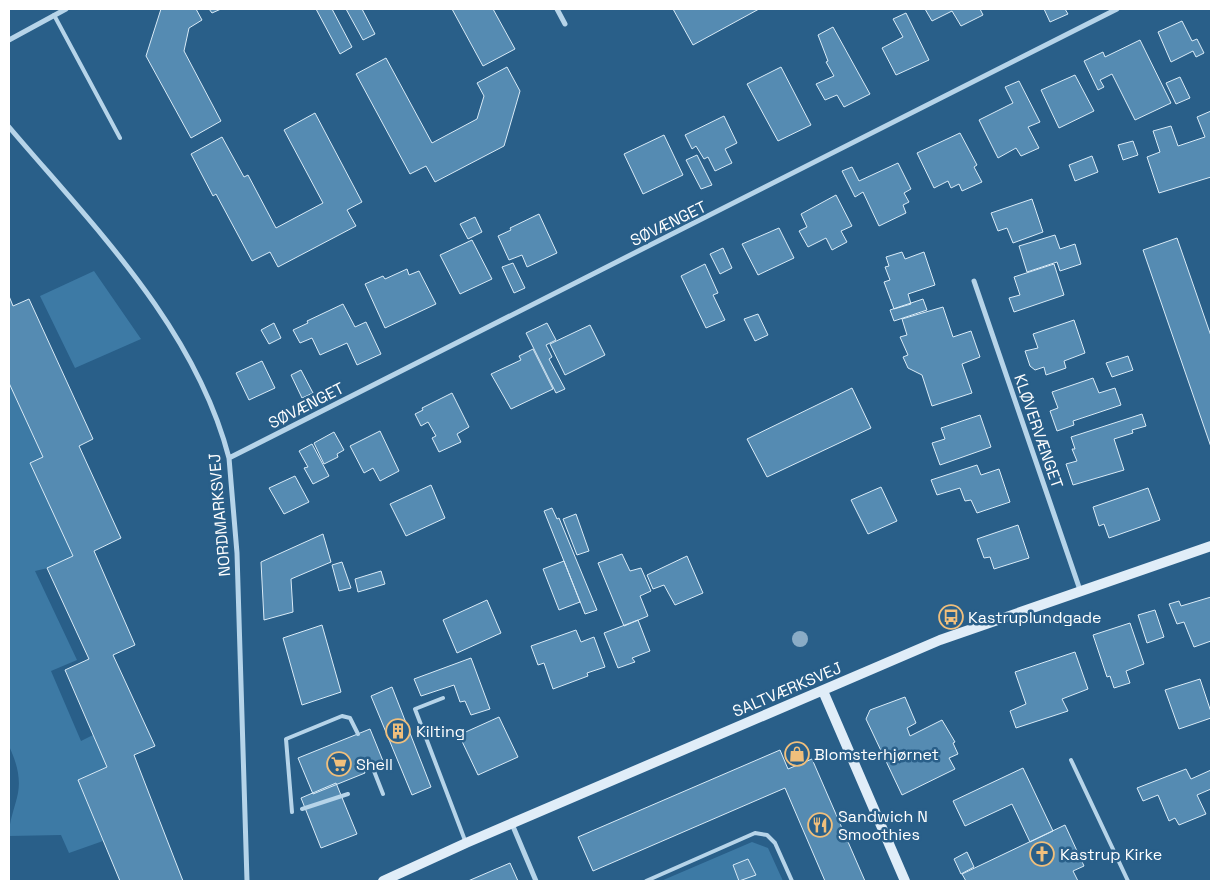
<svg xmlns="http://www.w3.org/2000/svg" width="1220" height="890" viewBox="0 0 1220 890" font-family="'Space Grotesk',sans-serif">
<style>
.green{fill:#3d7aa5}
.building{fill:#558bb2;stroke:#d9ebf7}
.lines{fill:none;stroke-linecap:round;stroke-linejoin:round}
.lane{stroke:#b6d4e9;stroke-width:4}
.street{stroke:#b6d4e9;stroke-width:5}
.secondary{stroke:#e0edf8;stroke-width:10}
.tree{fill:#8aacc6}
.labels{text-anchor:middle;stroke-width:5;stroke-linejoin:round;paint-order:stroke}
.street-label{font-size:16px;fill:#fff;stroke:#295f89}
.poi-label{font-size:16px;fill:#fff;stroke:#295f89;text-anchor:start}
</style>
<rect width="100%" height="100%" fill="#295f89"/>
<path class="green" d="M94 271 141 339 75 368 40 296Z
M9 383 43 457 31 463 73 556 48 568 35 571 77 660 51 671 81 741 93 735 107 767 78 780 103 841 69 853 61 835 9 836C9 820 15 808 18 793 21 777 16 761 9 746Z
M752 842 768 848 783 881H661Z"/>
<path class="building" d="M161 9H196L202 20 189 28 184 51 221 121 191 138 146 56Z
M209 9H221L212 13Z
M316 9H332L352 47 340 54Z
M346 9H362L375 34 363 40Z
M452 9H493L515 49 483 66Z
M673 9H759L693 45Z
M925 9H980L983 15 961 26 952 11 932 21Z
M1044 9H1065L1068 14 1050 22Z
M906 13 929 60 896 75 882 48 903 37 893 19Z
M1182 21 1192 41 1197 39 1204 53 1196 57 1193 51 1171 62 1158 32Z
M833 27 870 94 844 107 837 95 825 100 816 84 834 76 826 62 828 61 818 35Z
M1140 40 1171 103 1135 120 1112 74 1100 80 1104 87 1098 90 1084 61 1103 52 1105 57Z
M386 58 432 143 477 119 484 96 477 83 507 67 520 91 504 146 435 182 426 166 410 174 356 74Z
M781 67 811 125 778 141 747 84Z
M1075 75 1094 111 1059 128 1041 90Z
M1180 77 1190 98 1176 104 1166 83Z
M1019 81 1040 122 1028 127 1039 148 1021 156 1016 148 998 158 979 120 1013 103 1005 87Z
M1211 111V177L1159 193 1147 157 1160 152 1153 131 1171 126 1178 146 1205 137 1197 117Z
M315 113 362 202 347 210 356 226 278 267 270 252 252 261 216 194 213 196 191 154 222 137 244 177 248 175 276 228 323 203 284 130Z
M724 116 737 143 725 149 732 163 715 171 708 157 704 159 696 146 692 149 685 135Z
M960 133 977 165 974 167 982 182 962 191 959 184 951 188 948 181 934 188 917 153Z
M664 135 683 175 643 194 624 154Z
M1133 141 1138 155 1123 160 1118 145Z
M697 155 712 185 701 189 686 160Z
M1092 156 1098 172 1075 181 1069 165Z
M898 163 911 189 904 193 909 202 903 205 906 213 879 226 863 192 855 197 842 171 852 167 859 181Z
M836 195 852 226 841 231 847 242 832 250 826 238 808 247 799 231 807 227 801 214Z
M1032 199 1043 232 1013 243 1007 228 998 231 991 213Z
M539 214 557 253 527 267 522 255 509 260 498 236 511 230 510 228Z
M475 217 482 232 468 239 460 224Z
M779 228 794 258 758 275 742 244Z
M1055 235 1060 249 1075 244 1081 264 1060 271 1057 262 1027 272 1019 246Z
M1177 238 1211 336V447L1143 250Z
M472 240 492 279 460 294 440 255Z
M723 248 732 268 720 274 710 254Z
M902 252 905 259 924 252 935 285 908 294 911 304 894 309 884 282 890 280 885 267 889 266 886 257Z
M513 263 525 288 514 293 502 267Z
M705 264 718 293 713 295 725 320 706 328 681 276Z
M1054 264 1064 295 1014 312 1009 298 1020 295 1014 277Z
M407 269 409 275 419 271 436 304 385 328 365 284 383 276 385 279Z
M9 296 13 306 29 299 93 439 79 446 121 538 94 551 135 645 113 655 155 746 134 755 183 881H120L78 780 107 767 65 670 89 659 47 568 73 556 30 463 43 457 9 383Z
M923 299 927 310 894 321 890 310Z
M343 304 355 327 366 322 381 354 357 365 347 343 320 355 312 338 300 343 293 330 308 323 307 321Z
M943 307 953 337 971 331 980 357 962 364 972 393 932 406 922 375 908 368 903 357 908 355 900 337 907 335 902 319Z
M758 314 768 335 755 341 744 319Z
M1074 320 1085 353 1064 361 1066 368 1046 375 1044 367 1035 370 1030 366 1025 351 1038 348 1033 334Z
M274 323 281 338 269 344 261 330Z
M547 323 556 340 546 345 552 357 549 359 565 389 556 393 526 333Z
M590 325 605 355 565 375 550 344Z
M533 349 553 389 511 409 491 374 521 360 519 356Z
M1128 356 1133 370 1112 377 1106 363Z
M262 361 275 388 249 400 236 373Z
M301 370 313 393 302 398 291 375Z
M1093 378 1099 393 1115 388 1121 405 1073 421 1074 425 1057 431 1050 411 1058 408 1052 392Z
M852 388 871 428 767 477 747 439Z
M452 393 469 427 457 434 461 442 439 452 432 438 436 436 428 422 421 426 415 414 423 410 422 408Z
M1142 414 1146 426 1132 430 1133 433 1114 439 1124 470 1073 485 1066 464 1077 461 1072 449H1075L1071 437Z
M980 415 991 447 940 465 932 443 945 439 941 428Z
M380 431 399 471 380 481 373 468 364 473 350 446Z
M334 432 344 450 337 454 338 457 324 464 314 443Z
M312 444 329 476 313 484 304 468 308 467 299 451Z
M977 465 981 475 999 469 1010 502 977 513 971 500 965 501 960 488 937 495 931 480Z
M295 476 309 502 284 514 269 488Z
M431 485 445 518 406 536 390 504Z
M881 487 897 521 868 534 851 500Z
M1148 488 1160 520 1109 538 1104 524 1099 526 1093 507Z
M552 508 557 519 559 518 597 610 585 614 544 511Z
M576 514 589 551 577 555 563 519Z
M1018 525 1029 558 994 569 990 557 984 558 977 539Z
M323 534 331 562 291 579 293 612 264 620 261 562Z
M622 554 630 571 641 568 651 591 640 596 648 616 624 626 598 563Z
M687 556 703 593 675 605 664 585 653 589 647 575Z
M564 561 580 602 559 610 543 569Z
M342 562 351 588 339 591 332 565Z
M381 571 385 584 358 592 355 579Z
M1211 597V641L1194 647 1184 622 1177 624 1169 604 1179 601 1181 606Z
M487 600 501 633 457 653 443 620Z
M1155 610 1164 637 1147 643 1138 615Z
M638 620 650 651 632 658 635 662 618 668 604 633Z
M1130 623 1144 664 1126 671 1130 683 1114 688 1110 676 1107 677 1093 635Z
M322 625 341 692 302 705 283 638Z
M576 630 581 642 594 637 605 667 587 673 588 676 553 689 544 663 538 665 531 646Z
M1075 652 1088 689 1062 699 1068 711 1016 728 1010 711 1026 704 1015 672Z
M471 658 490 709 471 715 465 701 460 702 454 685 421 696 414 679Z
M1200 679 1211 712V718L1179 729 1165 690Z
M392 687 431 787 412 795 371 696Z
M905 697 916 723 907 728 910 736 942 720 955 742 953 743 958 754 949 758 955 769 902 795 866 719 870 710Z
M499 717 518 757 478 775 459 735Z
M370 729 383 761 364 770 365 773 313 794 298 758Z
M780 750 788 769 812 759 865 881H825L785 788 593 871 578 837Z
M1023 768 1053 831 1030 842 1012 804 965 826 953 801Z
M1186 769 1191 779 1211 770V789L1197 795 1206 814 1179 825 1175 818 1169 821 1158 795 1143 801 1137 788Z
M336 783 357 834 321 848 301 798Z
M1065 825 1084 866 1073 871 1078 881H966L962 874Z
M967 852 974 867 961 874 954 859Z
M748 859 756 875 739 881 733 865Z
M510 863 518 881H468Z"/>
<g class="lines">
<path class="lane" d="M54 15 120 138
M443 698 415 709 466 843
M1071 760 1128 881
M372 766 383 794
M302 809 348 794
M292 812 286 739 342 716 350 718 358 734
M646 881 755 833 767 835 775 843 792 881"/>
<path class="street" d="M557 9 565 24
M9 40 66 9
M9 127C94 227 195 327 229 458L237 553 247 881
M974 281 1080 590
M229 458 1117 9
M512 824 536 881"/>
<path class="secondary" d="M823 691 905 881
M383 881 466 843 940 640 1211 546"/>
</g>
<circle class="tree" cx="800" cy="639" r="8"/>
<defs>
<g id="bus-ring" transform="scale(1.25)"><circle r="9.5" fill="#295f89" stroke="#f0bf7c" stroke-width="1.5"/><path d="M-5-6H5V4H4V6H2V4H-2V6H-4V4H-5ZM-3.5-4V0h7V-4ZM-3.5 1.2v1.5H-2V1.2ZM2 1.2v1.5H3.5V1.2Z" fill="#f0bf7c"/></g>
<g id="building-ring" transform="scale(1.25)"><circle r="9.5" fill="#295f89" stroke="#f0bf7c" stroke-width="1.5"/><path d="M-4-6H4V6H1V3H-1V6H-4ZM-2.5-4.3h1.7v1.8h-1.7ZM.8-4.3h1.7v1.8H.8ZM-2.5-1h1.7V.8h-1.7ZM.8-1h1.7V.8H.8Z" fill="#f0bf7c"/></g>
<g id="shop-ring" transform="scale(1.25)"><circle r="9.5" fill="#295f89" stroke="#f0bf7c" stroke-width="1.5"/><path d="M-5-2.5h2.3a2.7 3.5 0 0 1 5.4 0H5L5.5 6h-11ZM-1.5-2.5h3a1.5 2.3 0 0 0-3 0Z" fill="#f0bf7c"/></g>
<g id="supermarket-ring" transform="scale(1.25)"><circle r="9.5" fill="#295f89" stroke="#f0bf7c" stroke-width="1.5"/><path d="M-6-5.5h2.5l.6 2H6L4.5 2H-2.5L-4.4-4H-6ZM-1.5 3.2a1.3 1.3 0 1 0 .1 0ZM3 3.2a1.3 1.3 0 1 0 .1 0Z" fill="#f0bf7c"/></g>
<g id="restaurant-ring" transform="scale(1.25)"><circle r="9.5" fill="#295f89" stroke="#f0bf7c" stroke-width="1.5"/><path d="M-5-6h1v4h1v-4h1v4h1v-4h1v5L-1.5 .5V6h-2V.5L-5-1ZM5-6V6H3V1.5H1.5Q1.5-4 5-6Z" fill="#f0bf7c"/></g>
<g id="church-ring" transform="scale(1.25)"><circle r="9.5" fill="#295f89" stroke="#f0bf7c" stroke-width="1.5"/><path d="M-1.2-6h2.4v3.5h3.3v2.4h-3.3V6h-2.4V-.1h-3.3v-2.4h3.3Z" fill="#f0bf7c"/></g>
</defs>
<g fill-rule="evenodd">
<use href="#bus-ring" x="951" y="617"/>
<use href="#building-ring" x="398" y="731"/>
<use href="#shop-ring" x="797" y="754"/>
<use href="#supermarket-ring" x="339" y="764"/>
<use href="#restaurant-ring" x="820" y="825"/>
<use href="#church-ring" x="1042" y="854"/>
</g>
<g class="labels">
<g class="street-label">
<text transform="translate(668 223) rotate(-26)" y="6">SØVÆNGET</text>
<text transform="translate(306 405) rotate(-27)" y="6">SØVÆNGET</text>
<text transform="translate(1039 431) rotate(71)" y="6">KLØVERVÆNGET</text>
<text transform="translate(219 515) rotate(-95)" y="6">NORDMARKSVEJ</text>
<text transform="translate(787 689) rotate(-23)" y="6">SALTVÆRKSVEJ</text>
</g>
<g class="poi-label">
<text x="968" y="623">Kastruplundgade</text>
<text x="416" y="737">Kilting</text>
<text x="814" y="760">Blomsterhjørnet</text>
<text x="356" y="770">Shell</text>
<text x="838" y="822">Sandwich N<tspan x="838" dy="18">Smoothies</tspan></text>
<text x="1060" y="860">Kastrup Kirke</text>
</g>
</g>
<rect width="1220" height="890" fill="none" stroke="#ffffff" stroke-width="20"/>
</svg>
